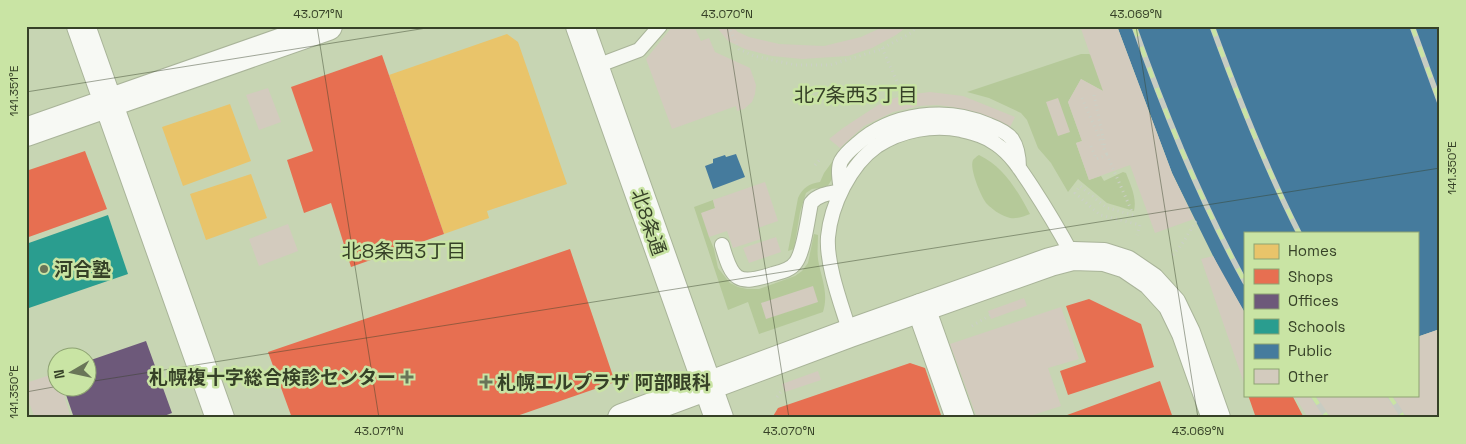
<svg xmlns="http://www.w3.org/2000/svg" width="1466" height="444" viewBox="0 0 1466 444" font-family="'Space Grotesk','Noto Sans JP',sans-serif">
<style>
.green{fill:#b5c999}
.homes{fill:#e9c46a}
.shops{fill:#e76f51}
.offices{fill:#6d597a}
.schools{fill:#2a9d8f}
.public{fill:#457b9d}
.building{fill:#d3cbbe}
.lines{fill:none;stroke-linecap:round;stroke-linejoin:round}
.service-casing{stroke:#a9b499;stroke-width:16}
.minor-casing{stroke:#a9b499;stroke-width:30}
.tertiary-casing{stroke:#a9b499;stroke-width:30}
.path{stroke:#cbd0c5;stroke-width:3;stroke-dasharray:1 4;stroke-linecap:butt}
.service{stroke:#f7f9f4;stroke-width:14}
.minor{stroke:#f7f9f4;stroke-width:28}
.tertiary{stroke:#f7f9f4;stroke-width:28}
.rail-casing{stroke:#c8ccc2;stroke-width:5.5}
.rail{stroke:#c9e4a4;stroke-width:4;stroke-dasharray:11;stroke-linecap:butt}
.ticks{fill:none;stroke:#364127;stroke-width:1;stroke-opacity:0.45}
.poi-dot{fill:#697558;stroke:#c9e4a4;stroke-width:2}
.labels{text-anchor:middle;stroke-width:5;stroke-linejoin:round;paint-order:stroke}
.street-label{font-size:19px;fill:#364127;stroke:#c9e4a4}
.poi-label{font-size:19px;font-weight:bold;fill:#364127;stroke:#c9e4a4;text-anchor:start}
.neighbourhood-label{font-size:20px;fill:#364127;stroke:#c9e4a4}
.neatline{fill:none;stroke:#364127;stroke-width:2}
.ticks-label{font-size:12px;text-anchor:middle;fill:#364127}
</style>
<rect width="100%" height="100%" fill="#c7d5b3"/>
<path class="green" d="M1081 54H1089L1094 57 1122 135 1103 91 1081 79 1068 102 1082 141 1076 143 1089 180 1101 176 1104 181 1123 172 1126 173C1131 186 1137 198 1134 211L1107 203 1078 179 1068 192 1051 163 1038 148 1027 120 1021 113 989 98 967 92Z
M979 155C1004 167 1017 190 1030 214 1023 217 1014 220 1007 217 1000 215 992 209 987 204 981 197 969 168 973 160 974 159 978 155 979 155Z
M832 162H836V173L827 187 812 189 806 193 800 212 794 249 788 251 798 198C803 187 809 184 820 182L824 173Z
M713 200 715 208 709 237 714 249 718 268 730 283 738 287 747 289H759L795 276 802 271 808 263 814 234 818 235C818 243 817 251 818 259 821 278 829 293 823 312L759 334 748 302 728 310 694 207Z"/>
<path class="homes" d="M507 34 518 42 567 184 487 211 489 218 444 234 389 75Z
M230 104 251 161 183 186 162 127Z
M251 174 267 218 206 240 190 194Z"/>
<path class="shops" d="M382 55 444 234 351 267 331 203 304 213 287 160 313 151 291 87Z
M85 151 107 209 26 238V171Z
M570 249 615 382 511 418H292L268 352Z
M1089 299 1141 324 1154 367 1068 395 1060 371 1086 362 1066 306Z
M910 363 925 368 942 418H772L778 408Z
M1160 381 1173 418H1059Z
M1248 395H1292L1304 418H1256Z"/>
<path class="offices" d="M146 341 172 413 159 418H74L63 386H88V361Z"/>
<path class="schools" d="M108 215 128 274 26 309V244Z"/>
<path class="public" d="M1117 26H1440V329L1417 337V233H1245V313L1221 272 1172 173Z
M736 154 745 177 713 189 705 166 713 163V159L725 155 726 157Z"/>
<path class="building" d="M677 26H694L701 41 709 38 715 52 750 68 756 85 755 94 752 102 744 109 737 111 736 106 672 129 646 59 672 27Z
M717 26H732L738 32 749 37 779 44 824 46 861 37 885 26H908L896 35 872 48 848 56 802 59 772 56 745 49 728 41 719 30Z
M1080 26H1117L1172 173 1194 219 1155 233 1130 165 1089 180 1076 143 1082 141 1068 102 1081 79 1103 91Z
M268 88 281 122 259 130 246 95Z
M930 92 963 96 1015 117 1009 129 953 107 937 105 919 106 893 112 864 126 840 148 829 139 843 128 878 105 888 100 906 95Z
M1058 98 1070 132 1058 136 1046 102Z
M765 182 778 221 758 228 761 239 733 248 727 231 709 237 701 213 715 208 713 200Z
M288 224 298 251 259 266 249 239Z
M776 237 781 252 749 263 743 248Z
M1213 256 1245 313V386L1201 259Z
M813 286 818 302 766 319 761 303Z
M1024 298 1027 306 991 319 988 311Z
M1061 307 1079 359 1048 368 1061 406 1024 418H977L950 344Z
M1440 329V418H1308L1294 395H1417V337Z
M818 371 821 380 785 392 782 384Z
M56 373 58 386H61L71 418H35L26 395V383Z"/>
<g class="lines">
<g class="service-casing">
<path id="service" d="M594 67 639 50 660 26
M722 245C732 280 737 286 773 274 781 272 791 270 796 262 804 251 808 217 811 203 818 194 831 193 841 191 840 182 837 169 841 161 845 154 851 149 857 144 891 113 947 106 989 125 997 128 1007 132 1012 139 1018 148 1019 157 1019 168
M850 333C842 306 826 265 828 237 831 205 850 165 877 146 901 130 934 124 961 130 973 133 986 136 996 144 1012 155 1022 172 1032 187 1047 210 1060 232 1073 256"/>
</g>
<g class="minor-casing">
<path id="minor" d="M921 308 960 418"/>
</g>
<g class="tertiary-casing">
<path id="tertiary" d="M81 26 220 418
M580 26 719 418
M26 132 328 26
M622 418 850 333 1050 262 1073 256 1104 257 1126 264 1151 281 1172 304 1186 333 1216 418"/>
</g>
<path class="path" d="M728 26 739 49 754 56 795 65H830L879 50 911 33 918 26
M882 48 898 84 900 100
M1094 95 1105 147
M1082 98 1107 155
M1091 146 1096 159 1107 155 1133 214
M815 165 821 158
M1133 215 1107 208 1080 186 1075 193 1100 215 1140 225 1137 235
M1173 255 1184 241 1196 221
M972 326 990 315
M624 388 640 371
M777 397 783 389"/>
<use href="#service" class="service"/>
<use href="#minor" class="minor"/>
<use href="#tertiary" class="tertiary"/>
<g class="rail-casing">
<path id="rail" d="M1134 26C1165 114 1200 200 1245 282
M1212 26C1238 97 1265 166 1299 233
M1412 26 1440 103
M1312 395 1328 418
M1389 395 1404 418"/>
</g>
<use href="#rail" class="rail"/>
</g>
<path class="ticks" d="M317 26 379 418M727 26 789 418M1136 26 1198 418M26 92 439 26M88 382 1440 168M26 392 59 386"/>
<g class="poi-dot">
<circle cx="44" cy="269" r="5"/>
<path d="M404.5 369.5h5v5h5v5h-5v5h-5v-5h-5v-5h5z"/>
<path d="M483.5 374.5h5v5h5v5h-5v5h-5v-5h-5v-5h5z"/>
</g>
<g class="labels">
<g class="street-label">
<text transform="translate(649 222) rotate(71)" y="7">北8条通</text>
</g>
<g class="poi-label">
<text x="54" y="276">河合塾</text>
<text x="396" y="384" text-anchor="end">札幌複十字総合検診センター</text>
<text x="497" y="389">札幌エルプラザ 阿部眼科</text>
</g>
<g class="neighbourhood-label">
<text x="856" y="102">北7条西3丁目</text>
<text x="404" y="258">北8条西3丁目</text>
</g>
</g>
<rect width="1466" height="444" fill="none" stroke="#c9e4a4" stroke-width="55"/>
<rect x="1244" y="232" width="175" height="165" fill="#c9e4a4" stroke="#8ea372"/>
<rect x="1254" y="244" width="25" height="15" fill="#e9c46a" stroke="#8ea372"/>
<text x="1288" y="256" font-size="15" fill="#364127">Homes</text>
<rect x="1254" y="269" width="25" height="15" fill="#e76f51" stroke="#8ea372"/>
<text x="1288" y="282" font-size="15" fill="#364127">Shops</text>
<rect x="1254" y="294" width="25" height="15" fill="#6d597a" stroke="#8ea372"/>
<text x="1288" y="306" font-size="15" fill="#364127">Offices</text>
<rect x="1254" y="319" width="25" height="15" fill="#2a9d8f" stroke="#8ea372"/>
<text x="1288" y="332" font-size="15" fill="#364127">Schools</text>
<rect x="1254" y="344" width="25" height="15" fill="#457b9d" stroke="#8ea372"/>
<text x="1288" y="356" font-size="15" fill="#364127">Public</text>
<rect x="1254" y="369" width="25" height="15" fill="#d3cbbe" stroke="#8ea372"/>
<text x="1288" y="382" font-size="15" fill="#364127">Other</text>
<g transform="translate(72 372) rotate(261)"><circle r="24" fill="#c9e4a4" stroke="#8ea372"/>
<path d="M0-4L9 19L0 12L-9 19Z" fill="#697558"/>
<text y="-8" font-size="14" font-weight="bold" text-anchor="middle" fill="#364127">N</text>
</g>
<rect x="28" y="28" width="1410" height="388" class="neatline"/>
<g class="ticks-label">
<text x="318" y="18">43.071°N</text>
<text x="727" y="18">43.070°N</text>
<text x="1136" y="18">43.069°N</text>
<text transform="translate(14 91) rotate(-90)" y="4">141.351°E</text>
<text transform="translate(1452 168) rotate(-90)" y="4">141.350°E</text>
<text transform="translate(14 392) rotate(-90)" y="4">141.350°E</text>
<text x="379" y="435">43.071°N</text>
<text x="789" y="435">43.070°N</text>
<text x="1198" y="435">43.069°N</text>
</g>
</svg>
